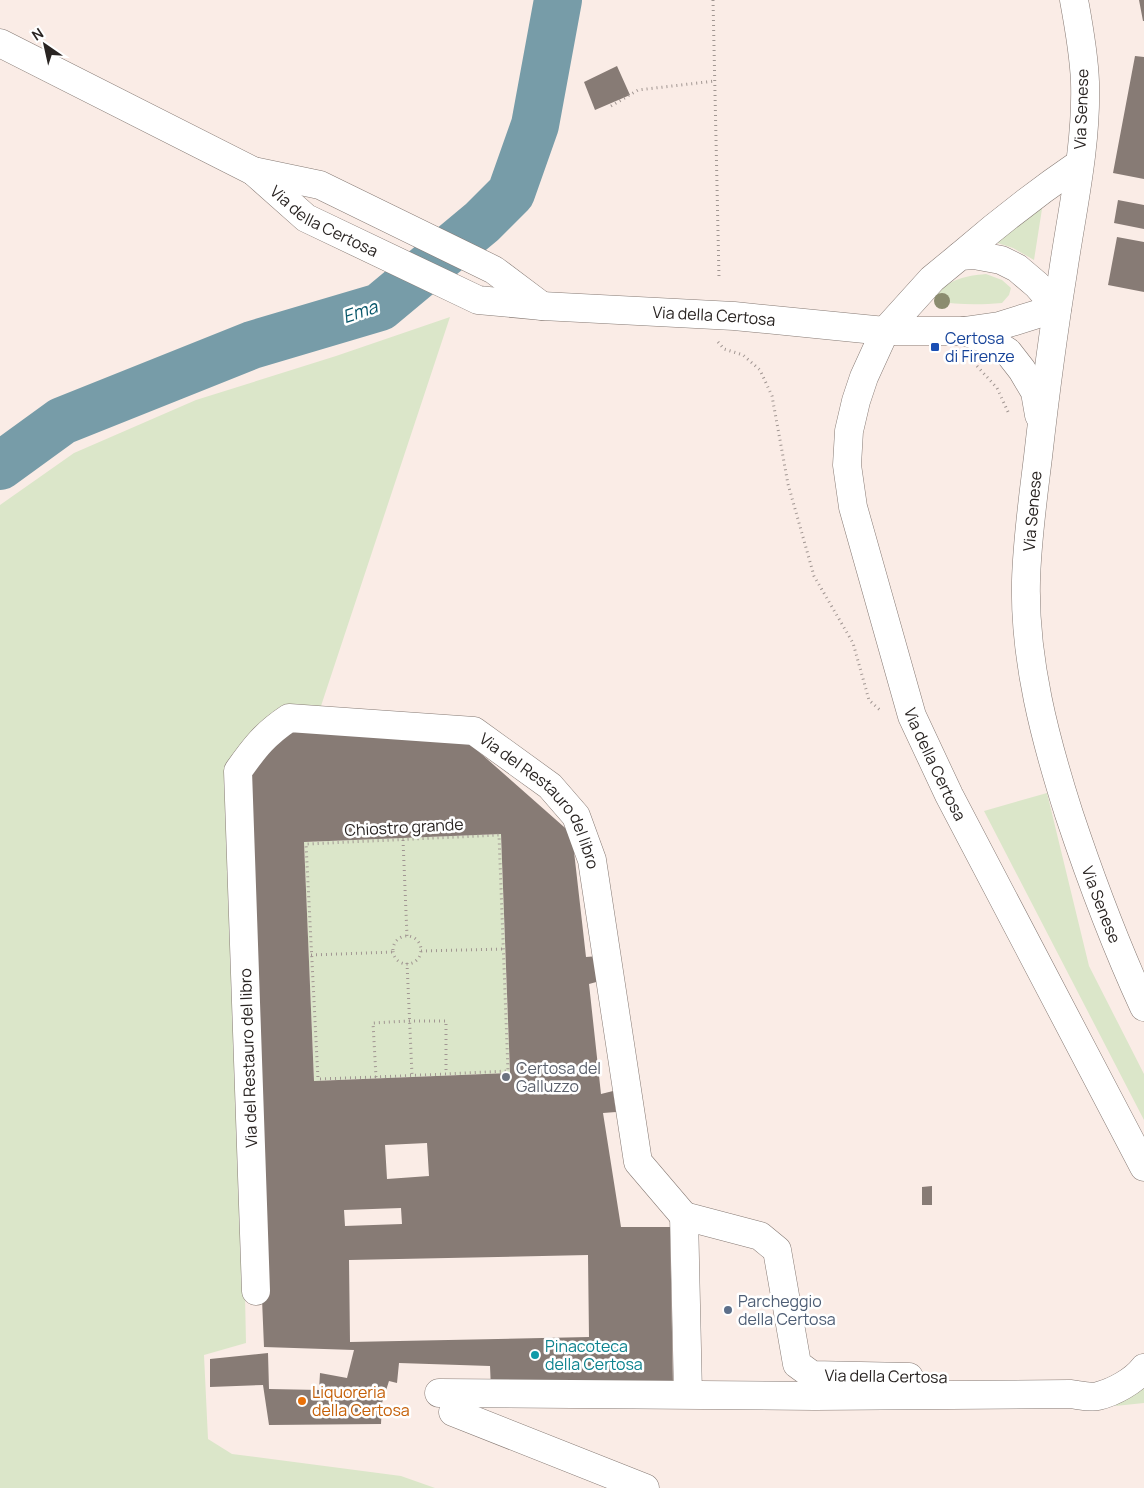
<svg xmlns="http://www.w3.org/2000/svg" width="1144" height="1488" viewBox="0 0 1144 1488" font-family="Manrope,sans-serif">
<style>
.green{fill:#dbe6c9}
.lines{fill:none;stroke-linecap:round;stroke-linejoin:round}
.river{stroke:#779ca8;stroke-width:48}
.building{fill:#877b75;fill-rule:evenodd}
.minor-casing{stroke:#867a74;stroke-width:29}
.major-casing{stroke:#867a74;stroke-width:29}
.path{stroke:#a19692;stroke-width:3;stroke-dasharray:1 4;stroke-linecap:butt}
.minor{stroke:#fff;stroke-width:28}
.major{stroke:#fff;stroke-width:28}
.tree{fill:#8b8c6f}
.transit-dot{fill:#1a4fb4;stroke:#fff;stroke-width:2}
.worship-dot{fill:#6b7280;stroke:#fff;stroke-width:2}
.service-dot{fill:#5c6f8a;stroke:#fff;stroke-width:2}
.culture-dot{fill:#0f9aa8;stroke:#fff;stroke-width:2}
.food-dot{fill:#e8710a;stroke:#fff;stroke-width:2}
.labels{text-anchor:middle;stroke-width:5;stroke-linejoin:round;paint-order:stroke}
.street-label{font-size:16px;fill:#292422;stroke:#fff}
.transit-label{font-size:16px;fill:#164399;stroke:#fff;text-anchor:start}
.worship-label{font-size:16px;fill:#5b616d;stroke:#fff;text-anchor:start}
.service-label{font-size:16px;fill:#4e5e75;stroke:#fff;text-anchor:start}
.culture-label{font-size:16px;fill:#0d838f;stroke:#fff;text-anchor:start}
.food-label{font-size:16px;fill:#c56008;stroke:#fff;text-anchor:start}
.water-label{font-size:18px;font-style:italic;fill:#08576a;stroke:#fff}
</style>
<rect width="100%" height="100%" fill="#faece6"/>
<path class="green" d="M1044 196 1034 260 1013 248 988 240Z
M986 274 1002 280 1011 288 1009 295 1002 303C979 305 958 305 935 301L936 293C953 279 964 276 986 274Z
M450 317 321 706 272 720 234 761 246 1343 204 1355 208 1439 232 1454 401 1476 435 1488H0V505L74 453 196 400 336 356Z
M1047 793 1089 966 1144 1074V1120L984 811Z
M501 834 510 1073 314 1081 304 842Z
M1144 1378V1403L1115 1406 1141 1382Z"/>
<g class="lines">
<path class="river" d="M0 466 62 421 252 345 380 307 482 222 511 193 535 125 558 0"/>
</g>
<path class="building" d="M1139 0H1144V21H1143Z
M1135 56 1144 57V179L1113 173Z
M617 66 630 95 595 110 584 82Z
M1118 200 1144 205V229L1114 223Z
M1117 237 1144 242V292L1108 285Z
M287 725 461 736 572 834 586 957 599 956 600 981 589 984 601 1094 613 1091 616 1112 603 1113 621 1227H670L673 1385 491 1389 490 1366 399 1363 397 1383 389 1381 382 1403 381 1424 269 1425 263 1385 210 1387V1359L268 1353 269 1389 319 1390 320 1373 347 1378 354 1350 264 1347 240 771ZM501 834 510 1073 314 1081 304 842ZM427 1143 429 1176 387 1179 385 1145ZM401 1208 402 1224 345 1226 344 1210ZM588 1255 589 1337 350 1342 349 1260Z
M932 1186V1205H922V1187Z"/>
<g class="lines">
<g class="minor-casing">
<g id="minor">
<path d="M960 256C998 223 1038 192 1079 164"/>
<path id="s1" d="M1057 308 1037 285 1017 268 1001 260 974 255 960 256 932 279 885 331 864 377 856 401 849 431 847 465 853 507 912 716 949 795 1144 1167"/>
<path d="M684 1216 760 1236 777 1250 797 1364 812 1375 909 1377"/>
<path d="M684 1216 688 1394"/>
<path id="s2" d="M256 1291 238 771C255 747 265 734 289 718L474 731 550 786 576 816 592 860 638 1162 684 1216"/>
<path d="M439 1393 815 1396 1070 1394C1079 1395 1090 1398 1098 1396 1114 1392 1134 1381 1144 1368"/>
<path d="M453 1412 645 1488"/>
</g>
</g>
<g class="major-casing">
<g id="major">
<path id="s3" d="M1074 0C1079 27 1084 55 1085 82 1087 146 1072 210 1063 272 1053 334 1045 395 1038 457 1033 498 1027 540 1026 581 1024 660 1045 739 1069 814 1091 880 1115 944 1144 1007"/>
<path d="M0 43 253 171 320 185 494 270 542 306"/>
<path id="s4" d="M253 171 306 218 478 300 542 306 734 316 885 331H964L999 326 1057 308"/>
<path d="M964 331 991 341 1008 352 1022 370 1035 392 1039 415"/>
</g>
</g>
<path class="path" d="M713 0 719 278
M611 106 638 90 715 81
M718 342 724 349 743 355 760 370 772 396 788 484 814 576 853 643 869 700 881 711
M977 366 997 388 1009 414
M403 840 407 936
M393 950a14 14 0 1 1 28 0a14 14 0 1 1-28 0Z
M421 951 503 949
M311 955 394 952
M407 963 412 1075
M409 1021H446V1074L376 1077 373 1023Z
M376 1077 318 1079 306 844 499 835 508 1071 446 1074"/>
<use href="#minor" class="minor"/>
<use href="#major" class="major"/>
</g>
<circle class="tree" cx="942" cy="301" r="8"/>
<rect class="transit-dot" x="930" y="342" width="10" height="10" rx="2.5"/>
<circle class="worship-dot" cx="506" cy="1077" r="5"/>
<circle class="service-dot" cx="728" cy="1310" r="5"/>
<circle class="culture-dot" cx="535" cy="1355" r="5"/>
<circle class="food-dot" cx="302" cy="1401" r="5"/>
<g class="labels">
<g class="street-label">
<text transform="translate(1081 109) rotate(-88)" y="6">Via Senese</text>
<text dy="6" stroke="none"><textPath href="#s4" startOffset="88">Via della Certosa</textPath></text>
<text dy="6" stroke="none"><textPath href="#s4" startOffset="498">Via della Certosa</textPath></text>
<text transform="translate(1032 511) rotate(-85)" y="6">Via Senese</text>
<text dy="6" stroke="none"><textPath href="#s1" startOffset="676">Via della Certosa</textPath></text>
<text dy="6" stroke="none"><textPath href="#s2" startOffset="879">Via del Restauro del libro</textPath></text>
<text transform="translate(404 827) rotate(-3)" y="6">Chiostro grande</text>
<text dy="6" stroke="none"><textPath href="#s3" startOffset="920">Via Senese</textPath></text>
<text transform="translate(248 1058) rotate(-92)" y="6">Via del Restauro del libro</text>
<text transform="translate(886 1376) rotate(1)" y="6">Via della Certosa</text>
</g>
<g class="transit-label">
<text x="945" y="344">Certosa<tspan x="945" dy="18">di Firenze</tspan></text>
</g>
<g class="worship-label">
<text x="516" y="1074">Certosa del<tspan x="516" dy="18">Galluzzo</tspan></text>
</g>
<g class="service-label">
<text x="738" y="1307">Parcheggio<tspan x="738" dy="18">della Certosa</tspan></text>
</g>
<g class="culture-label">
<text x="545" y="1352">Pinacoteca<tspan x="545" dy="18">della Certosa</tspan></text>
</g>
<g class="food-label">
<text x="312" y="1398">Liquoreria<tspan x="312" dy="18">della Certosa</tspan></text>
</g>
<g class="water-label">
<text transform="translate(360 312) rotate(-19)" y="6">Ema</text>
</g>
</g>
<g transform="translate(45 45) rotate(326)" stroke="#ffffff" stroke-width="4" paint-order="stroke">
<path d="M0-4L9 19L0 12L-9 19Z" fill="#292422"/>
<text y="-8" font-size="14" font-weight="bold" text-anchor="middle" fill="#292422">N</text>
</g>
</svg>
